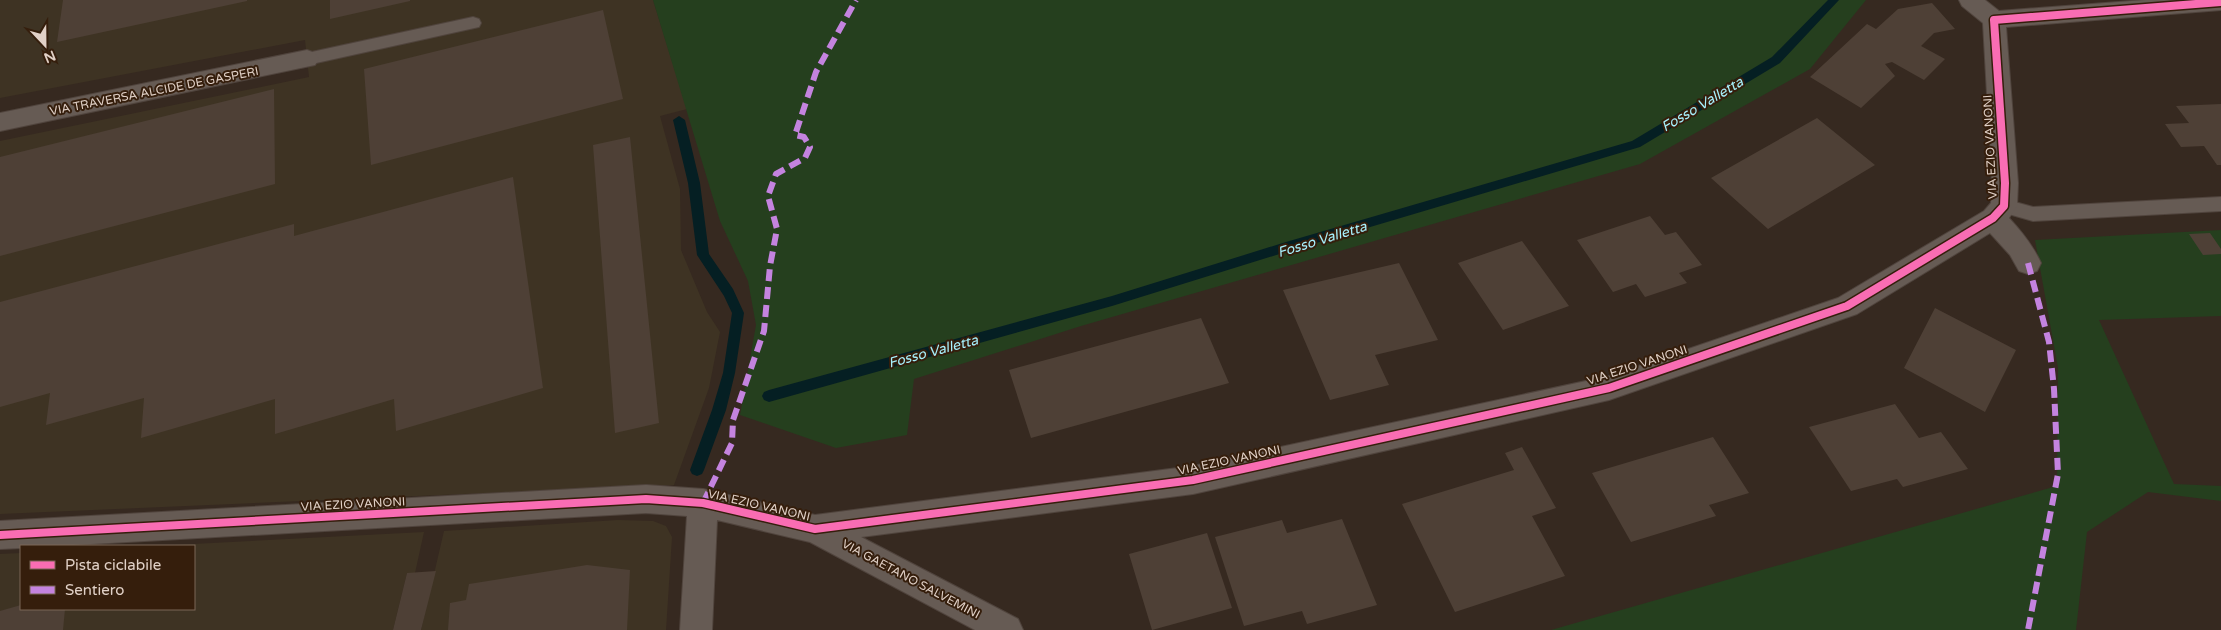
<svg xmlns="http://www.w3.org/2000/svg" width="2221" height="630" viewBox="0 0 2221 630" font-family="'Varela Round',sans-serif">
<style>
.industrial{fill:#3e3323}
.green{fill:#253f1e}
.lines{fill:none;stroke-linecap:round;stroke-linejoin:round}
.stream{fill:#051f23;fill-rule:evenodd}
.building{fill:#4e4036}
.service-casing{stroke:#50443d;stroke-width:2}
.minor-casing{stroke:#50443d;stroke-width:2}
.service{fill:#665b54;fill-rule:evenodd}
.minor{fill:#665b54;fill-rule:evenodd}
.quiet{stroke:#c483df;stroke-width:6;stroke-dasharray:12 6;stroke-linecap:butt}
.cycleway-casing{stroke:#351e0c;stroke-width:11}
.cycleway{stroke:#f96db3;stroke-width:8}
.labels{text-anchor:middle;stroke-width:4;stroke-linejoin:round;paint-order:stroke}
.street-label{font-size:12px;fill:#e1d1c7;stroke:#351e0c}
.water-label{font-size:14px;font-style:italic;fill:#a7f1fd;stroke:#351e0c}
</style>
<rect width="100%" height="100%" fill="#362920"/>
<path class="industrial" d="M0 0H653L687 109 660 116 680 189 681 250 707 312 720 332 709 388 674 485 0 514V141L309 77 305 40 0 98Z
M618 520 653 521 666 526 672 537 666 630H421L444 531Z
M424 532 415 573H407L393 630H0V554L21 553V609H194V546H155Z"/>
<path class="green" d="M653 0H1866L1810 69 1640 164 1081 326 914 379 907 435 836 448 740 415 756 325 748 281 720 221Z
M2221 230V316L2099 320 2174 484 2221 486V501L2148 492 2087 532 2076 630H1551L2057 486 2058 368 2035 240Z"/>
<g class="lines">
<path class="stream" d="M1828 0H1839L1780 63 1640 147 1286 252 1112 306 769 402 764 400 762 396 764 392 769 390 1112 296 1286 242 1632 141 1772 57Z
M679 116 685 120 700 183 709 254 733 289 744 313 735 373 726 410 704 470 702 474 697 476 692 474 690 470 712 410 723 373 732 313 724 296 697 255 688 183 673 120Z"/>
</g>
<path class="building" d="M63 0H247V1L57 42Z
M330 0H410V1L330 19Z
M1932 3 1955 29 1934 33 1921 46 1945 59 1924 80 1892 62 1885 64 1895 76 1861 108 1810 77 1867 24 1876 29 1898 9Z
M603 10 623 99 371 165 364 69Z
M274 89 275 184 0 256V157Z
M2221 104V165H2217L2204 146 2181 147 2165 124 2189 123 2176 106Z
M1817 118 1875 165 1768 229 1711 178Z
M630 137 659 423 615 433 593 145Z
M513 177 543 388 396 431 394 399 275 434V399L141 438 144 398 46 425 50 393 0 407V302L294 224V236Z
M1650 216 1665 235 1676 232 1702 265 1679 273 1687 283 1645 297 1636 284 1613 292 1577 240Z
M2210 233 2221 249V254L2203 255 2189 234Z
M1522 241 1569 306 1503 330 1458 263Z
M1399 263 1438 340 1375 355 1389 385 1330 400 1283 290Z
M1935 308 2016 350 1985 412 1904 368Z
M1201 318 1229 383 1031 438 1009 370Z
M1895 404 1919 438 1941 432 1968 469 1903 487 1897 479 1851 491 1809 427Z
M1713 437 1749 493 1709 505 1716 516 1631 542 1592 473Z
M1522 447 1556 508 1532 516 1565 576 1455 612 1402 504 1514 470 1505 453Z
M1342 519 1377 605 1307 624 1302 611 1244 626 1215 537 1282 520 1287 533Z
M1207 533 1232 608 1152 630 1129 554Z
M587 565 630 570 627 630H448L450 603 466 600 469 584Z
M436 571 421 630H393L407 573Z
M21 605V609H65L63 630H0V611Z"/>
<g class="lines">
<g class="service-casing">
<path id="service" d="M473 17 479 19 481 23 479 27 307 65 301 63 299 59 301 55 307 53Z
M2221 197V211L2033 221 1998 211 1995 206 1998 201 2004 199 2033 207Z"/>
</g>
<g class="minor-casing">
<path id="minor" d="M1959 0H1985L1999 11 2145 0H2221V10L2006 27 2018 183 2017 206 2009 218C2022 232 2033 246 2041 263L2037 271 2028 274 2019 271 2010 255 1990 233 1857 314 1609 400 1193 494 861 537 1018 619 1023 630H975L810 542 717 520 712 630H680L687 516 646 513 56 546H21V548L0 549V521L646 485 703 489 815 515 1193 466 1609 376 1838 298 1984 211 1991 203 1992 183 1983 23 1962 6Z
M307 50 315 53 319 59 315 65 0 131V113Z"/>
</g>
<use href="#service" class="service"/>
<use href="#minor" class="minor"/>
<path class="quiet" d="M2028 263 2049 342 2054 389 2058 474 2028 630
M703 503 732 443 733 420 764 331 770 266 777 229 768 196 776 174 805 158 810 147 804 137 795 135 816 72 856 0"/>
<g class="cycleway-casing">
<path id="cycleway" d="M0 535 646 499 703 503 815 529 1193 480 1609 388 1847 306 1993 218 2004 206 2005 183 1994 20 2221 2"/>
</g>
<use href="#cycleway" class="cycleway"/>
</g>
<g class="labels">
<g class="street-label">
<text transform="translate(154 91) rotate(-11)" y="4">VIA TRAVERSA ALCIDE DE GASPERI</text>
<text transform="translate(1990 147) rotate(-93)" y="4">VIA EZIO VANONI</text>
<text transform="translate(1637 365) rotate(-18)" y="4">VIA EZIO VANONI</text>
<text transform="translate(1229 460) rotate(-12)" y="4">VIA EZIO VANONI</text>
<text transform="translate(353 504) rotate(-3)" y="4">VIA EZIO VANONI</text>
<text transform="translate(759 505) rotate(13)" y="4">VIA EZIO VANONI</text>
<text transform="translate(911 579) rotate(28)" y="4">VIA GAETANO SALVEMINI</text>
</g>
<g class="water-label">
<text transform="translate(1702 104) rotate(-31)" y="5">Fosso Valletta</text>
<text transform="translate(1322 239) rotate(-17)" y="5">Fosso Valletta</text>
<text transform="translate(933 351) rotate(-15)" y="5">Fosso Valletta</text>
</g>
</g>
<rect x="20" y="545" width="175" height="65" fill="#351e0c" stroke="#7a6657"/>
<rect x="30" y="561" width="25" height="8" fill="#f96db3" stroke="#7a6657"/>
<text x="65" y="570" font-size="15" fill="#e1d1c7">Pista ciclabile</text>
<rect x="30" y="586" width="25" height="8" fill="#c483df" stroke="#7a6657"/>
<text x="65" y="595" font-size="15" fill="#e1d1c7">Sentiero</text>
<g transform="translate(45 45) rotate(158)" stroke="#351e0c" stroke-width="4" paint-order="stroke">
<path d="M0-4L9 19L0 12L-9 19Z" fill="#e1d1c7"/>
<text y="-8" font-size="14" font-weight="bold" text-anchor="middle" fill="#e1d1c7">N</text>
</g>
</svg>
